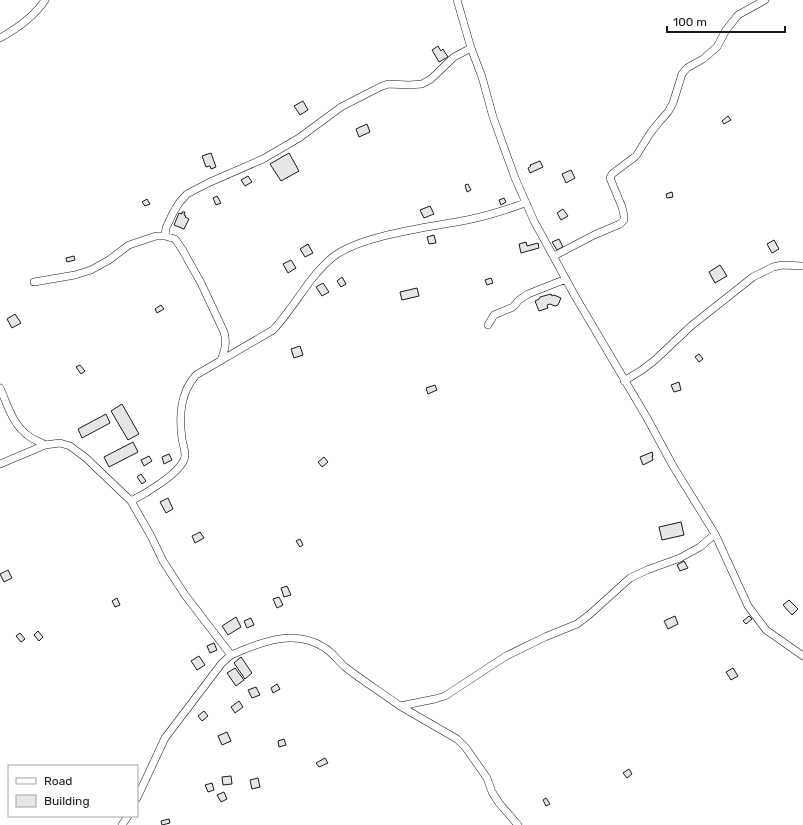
<svg xmlns="http://www.w3.org/2000/svg" width="803" height="825" viewBox="0 0 803 825" font-family="Rubik,sans-serif">
<style>
.building{fill:#e6e6e6;stroke:#1a1a1a}
.lines{fill:none;stroke-linecap:round;stroke-linejoin:round}
.minor-casing{stroke:#1a1a1a;stroke-width:8}
.minor{stroke:#fff;stroke-width:7}
</style>
<rect width="100%" height="100%" fill="#fff"/>
<path class="building" d="M438 46 441 51 443 49 448 57 439 62 432 50Z
M303 101 308 110 300 115 294 106Z
M728 116 731 120 724 124 722 121Z
M367 124 370 132 359 137 356 129Z
M211 153 216 167 211 169 210 166 206 167 202 156Z
M289 153 299 171 281 181 270 164Z
M540 161 543 167 530 173 528 168 531 166 530 165Z
M571 170 575 178 566 183 562 174Z
M248 176 252 182 245 186 241 180Z
M468 184 471 190 467 192 465 185Z
M672 192 673 197 667 198 666 194Z
M217 196 221 203 216 205 213 198Z
M504 198 506 202 501 205 499 200Z
M147 199 150 204 145 206 142 202Z
M430 206 434 214 424 218 420 210Z
M563 209 568 216 561 220 557 213Z
M182 212H185L184 215 186 216 185 217 189 219 184 229 174 225 179 213 182 214Z
M434 235 436 243 429 244 427 237Z
M559 239 563 247 557 250 552 242Z
M774 240 779 249 772 253 767 244Z
M526 242 527 246 538 243 539 248 521 253 519 244Z
M308 244 313 253 305 257 300 249Z
M74 256 75 260 67 262 66 258Z
M291 260 296 268 288 273 283 264Z
M720 265 727 276 715 283 709 272Z
M342 277 346 284 341 287 337 281Z
M491 278 493 283 487 285 485 280Z
M323 283 329 292 322 296 316 287Z
M417 288 419 296 402 300 400 292Z
M551 294 552 296 554 295 561 298 558 305 555 306 550 304 547 305 548 308 539 311 535 301 539 299 540 297Z
M161 305 164 309 157 313 155 309Z
M15 314 21 323 12 328 7 319Z
M300 346 303 355 294 358 291 349Z
M699 354 703 359 699 362 695 357Z
M80 365 85 371 81 374 76 367Z
M679 382 681 390 674 392 671 385Z
M435 385 437 390 428 394 426 388Z
M122 404 139 434 128 440 111 411Z
M106 414 110 423 82 438 78 429Z
M133 442 138 452 109 467 104 457Z
M652 452 653 456H652L653 460 643 465 640 457Z
M169 454 172 460 164 464 162 457Z
M149 456 152 461 144 466 141 460Z
M324 457 328 462 322 467 318 462Z
M141 474 146 481 142 484 137 477Z
M168 498 173 509 166 513 160 502Z
M681 522 684 535 662 540 659 527Z
M200 532 204 538 195 543 192 536Z
M300 539 303 545 300 547 296 541Z
M684 561 688 568 680 571 677 565Z
M8 570 12 578 4 582 0 574Z
M287 586 291 595 284 597 281 588Z
M279 597 283 605 277 608 273 599Z
M117 598 120 605 115 607 112 601Z
M789 600 798 609 792 615 783 605Z
M675 616 678 624 668 629 664 621Z
M749 616 752 619 746 624 743 621Z
M236 617 241 627 228 635 222 626Z
M251 618 254 625 247 628 244 621Z
M38 631 43 637 39 641 34 635Z
M20 633 25 639 21 642 16 636Z
M214 643 217 650 210 653 207 646Z
M199 656 205 665 197 670 191 661Z
M241 657 252 673 245 679 234 663Z
M235 668 244 680 236 686 227 673Z
M733 668 738 676 731 680 726 672Z
M277 684 280 689 273 693 271 688Z
M256 687 260 695 252 698 248 690Z
M239 701 243 707 235 713 231 707Z
M204 711 208 716 202 721 198 716Z
M227 732 231 741 222 745 218 736Z
M284 739 286 745 279 747 278 741Z
M325 758 328 763 319 767 316 763Z
M629 769 632 774 627 778 623 773Z
M231 776 232 784 223 785 222 777Z
M258 778 260 787 252 789 250 780Z
M212 783 214 790 208 792 205 785Z
M224 792 227 799 221 802 217 795Z
M546 798 550 804 546 806 543 800Z
M169 819 170 823 162 825 161 821Z"/>
<g class="lines">
<g class="minor-casing">
<path id="minor" d="M457 0 471 48 482 77 493 117 515 178 534 221 575 296 647 418 673 466 715 534 748 606 766 630 803 656
M0 38C18 28 34 17 45 0
M165 236 166 228 173 213 179 203 187 194 208 183 263 159 299 138 341 107 380 87 388 84 409 85 422 84 431 79 454 57 471 48
M554 256 594 235 620 224 624 220V216L622 207 610 178 612 174 636 156 651 132 660 121 668 112 673 103 682 74 687 68 703 59 717 47 726 30 738 15 765 0
M34 282 75 275 91 270 109 260 129 245 156 236H165L175 239 182 249 201 283 224 332C227 342 225 350 221 360
M488 325 494 315 513 307 519 300 528 294 566 279
M624 381 642 370 655 360 691 326 753 277 773 267 782 265 803 266
M0 388C8 406 13 426 30 437 35 441 40 441 45 445
M0 464 45 445 60 443 70 446 86 458 131 501 151 536 163 561 185 595 231 655C261 642 295 628 325 648 333 653 338 661 345 667 363 681 382 693 400 706L435 699 445 696 506 656 545 637 577 624 589 615 630 578 647 570 680 558 700 547 715 534
M131 501C145 494 177 475 184 460 187 453 183 446 182 439 179 416 180 393 196 375L273 330C294 308 310 275 333 257 361 235 431 227 467 220 487 216 506 210 525 203
M400 706 457 739 466 748 487 778 492 792 499 803 518 825
M137 798 165 738 222 663 231 655
M122 825 128 816"/>
</g>
<use href="#minor" class="minor"/>
</g>
<rect x="8" y="765" width="130" height="52" fill="#ffffff" stroke="#a3a3a3"/>
<rect x="16" y="778" width="20" height="6" fill="#ffffff" stroke="#a3a3a3"/>
<text x="44" y="785" font-size="12" fill="#1a1a1a">Road</text>
<rect x="16" y="795" width="20" height="12" fill="#e6e6e6" stroke="#a3a3a3"/>
<text x="44" y="805" font-size="12" fill="#1a1a1a">Building</text>
<path d="M667 26v6h118v-6" fill="none" stroke="#1a1a1a" stroke-width="2"/>
<text x="673" y="26" font-size="12" fill="#1a1a1a" stroke="#ffffff" stroke-width="3" paint-order="stroke">100 m</text>
</svg>
